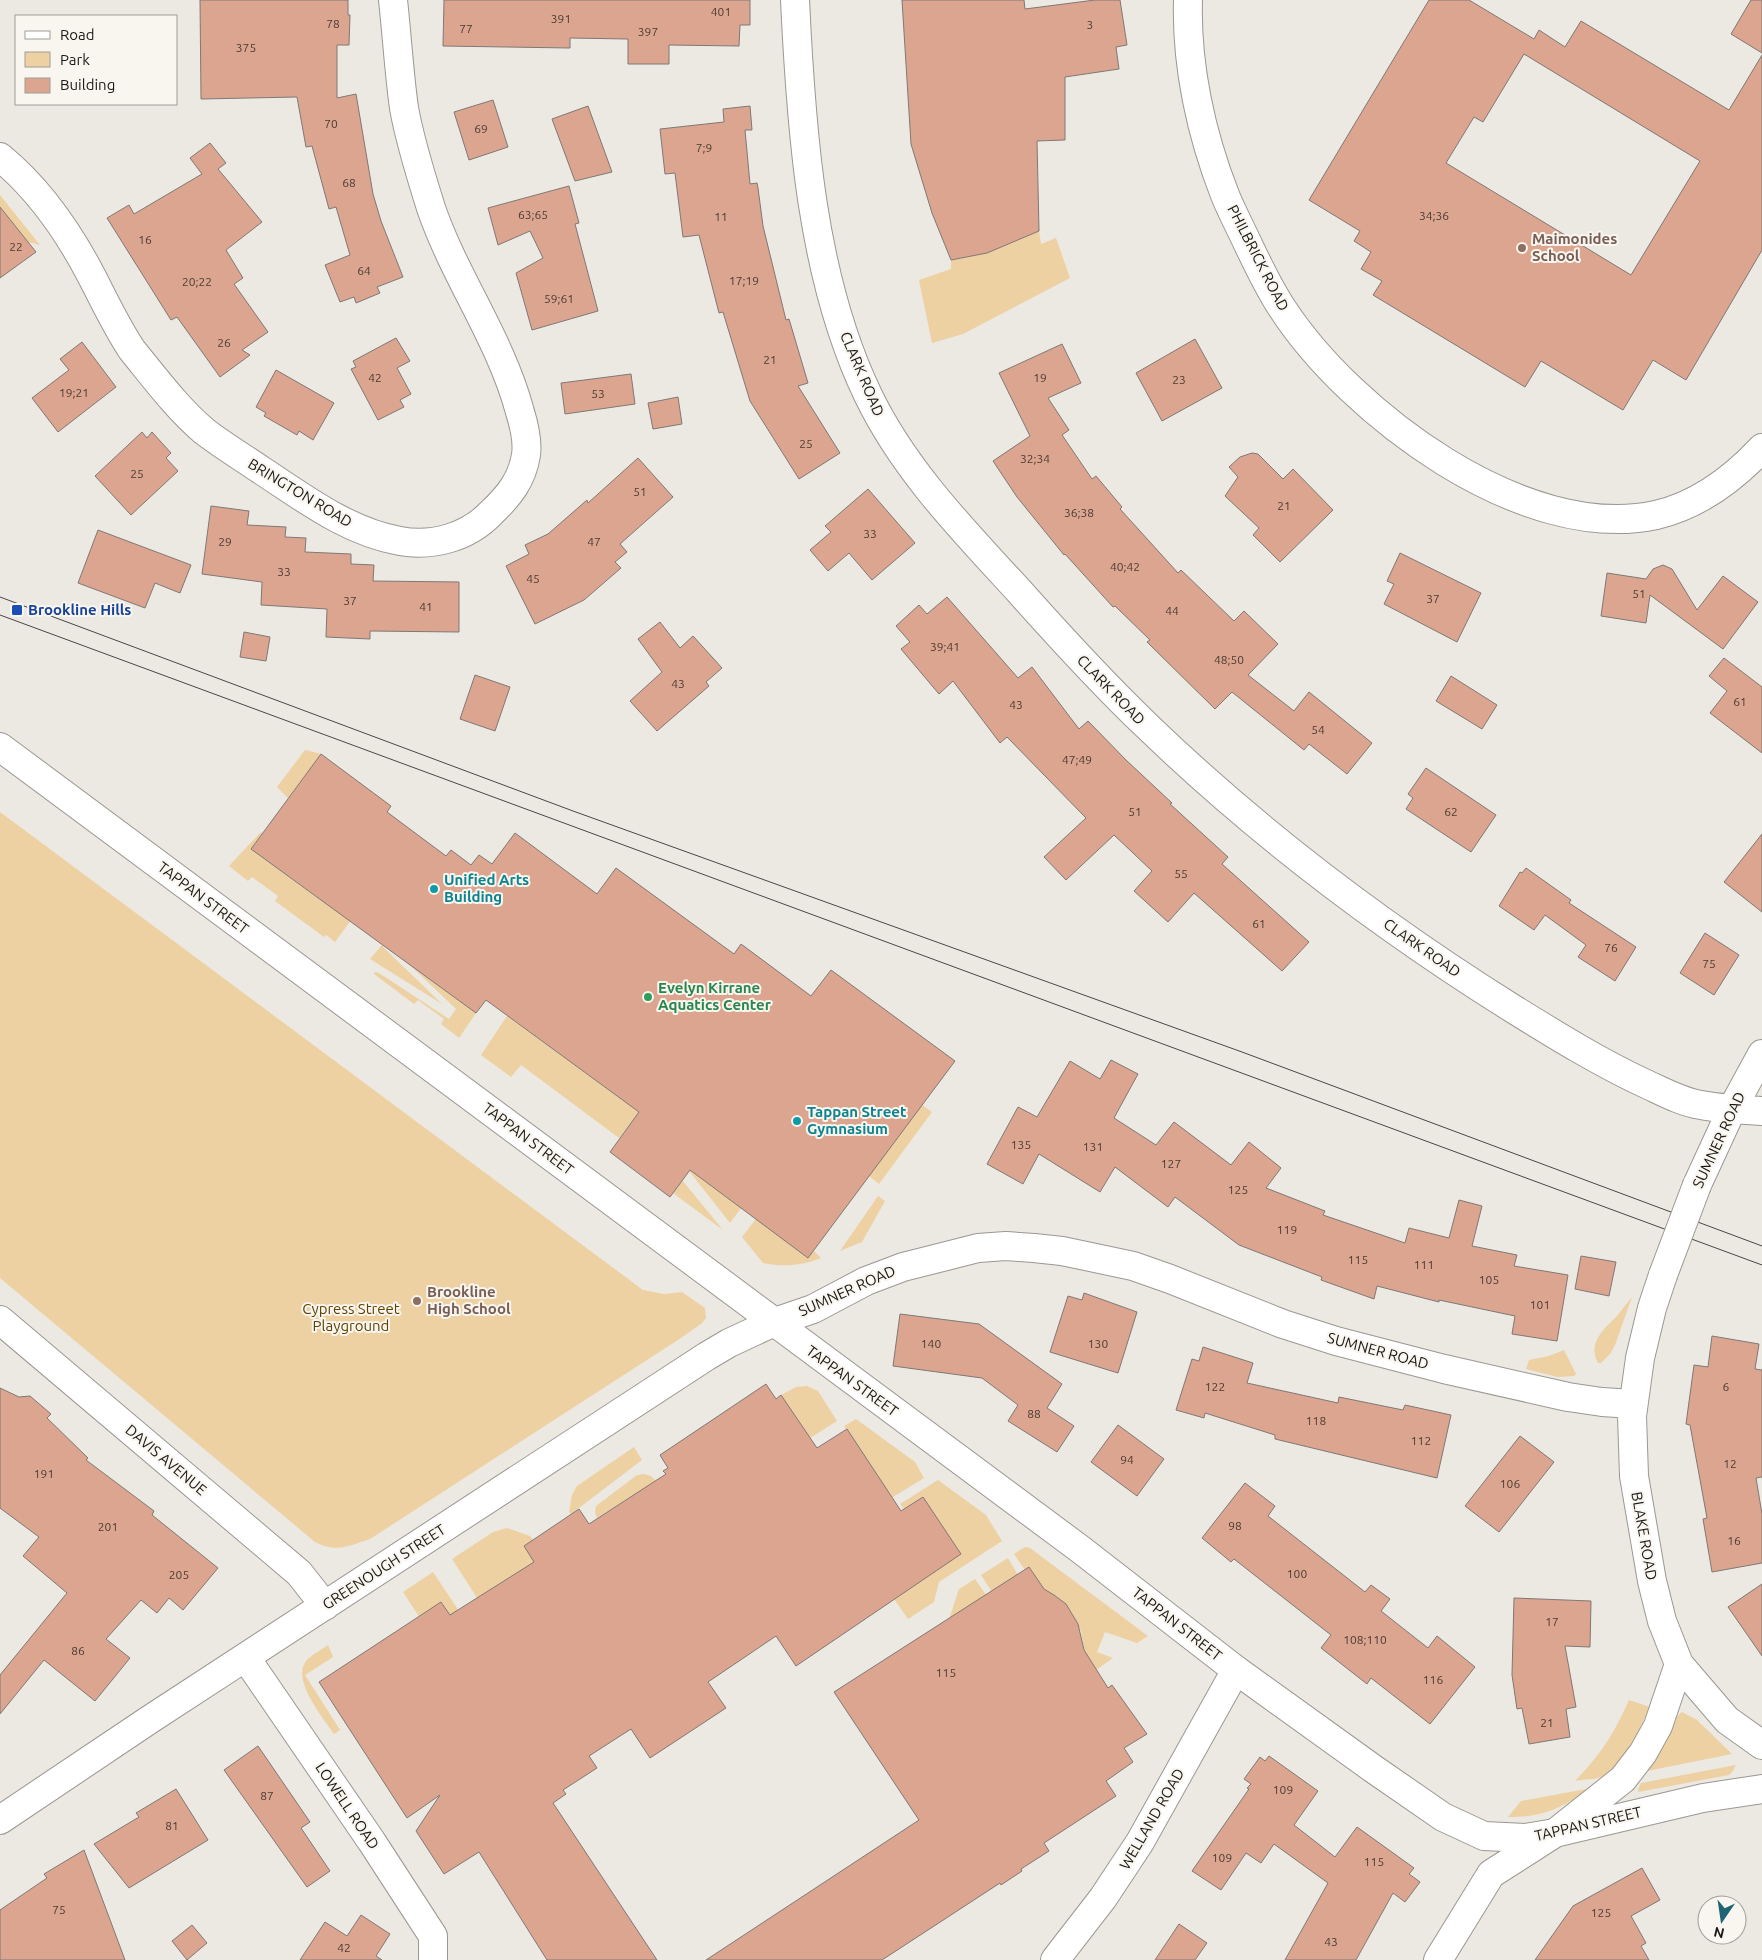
<svg xmlns="http://www.w3.org/2000/svg" width="1762" height="1960" viewBox="0 0 1762 1960" font-family="Ubuntu,sans-serif">
<style>
.green{fill:#edd1a2}
.building{fill:#dba58f;stroke:#7f7876;fill-rule:evenodd}
.lines{fill:none;stroke-linecap:round;stroke-linejoin:round}
.minor-casing{stroke:#9b9892;stroke-width:30}
.tertiary-casing{stroke:#9b9892;stroke-width:30}
.minor{stroke:#fff;stroke-width:28}
.tertiary{stroke:#fff;stroke-width:28}
.tram{stroke:#4a4845;stroke-width:1}
.tertiary-bridge-casing{stroke:#9b9892;stroke-width:30;stroke-linecap:butt}
.tertiary-bridge{stroke:#fff;stroke-width:28}
.education-dot{fill:#8d6e63;stroke:#f9f5ef;stroke-width:2}
.transit-dot{fill:#1a4fb4;stroke:#f9f5ef;stroke-width:2}
.culture-dot{fill:#0f9aa8;stroke:#f9f5ef;stroke-width:2}
.leisure-dot{fill:#2e9e5b;stroke:#f9f5ef;stroke-width:2}
.labels{text-anchor:middle;stroke-width:4;stroke-linejoin:round;paint-order:stroke}
.number-label{font-size:12px;fill:#4a3b34}
.education-label{font-size:15px;font-weight:bold;fill:#785e54;stroke:#f9f5ef;text-anchor:start}
.street-label{font-size:15px;fill:#191816;stroke:#f9f5ef}
.transit-label{font-size:15px;font-weight:bold;fill:#164399;stroke:#f9f5ef;text-anchor:start}
.culture-label{font-size:15px;font-weight:bold;fill:#0d838f;stroke:#f9f5ef;text-anchor:start}
.leisure-label{font-size:15px;font-weight:bold;fill:#27864d;stroke:#f9f5ef;text-anchor:start}
.park-label{font-size:15px;fill:#5e4202;stroke:#f9f5ef}
</style>
<rect width="100%" height="100%" fill="#ece8e2"/>
<path class="green" d="M0 195 40 245 28 242 0 207Z
M1039 231 1041 244 1056 238 1070 278 963 334 932 343 919 280 951 269V260L987 253Z
M305 750 321 754 288 798 277 787Z
M0 812 643 1290 664 1294 682 1292 705 1308 706 1318 702 1323 681 1338 370 1539C348 1546 337 1553 315 1542L0 1278Z
M261 832 262 833 251 849 320 900 324 896 351 920 335 942 326 935 324 937 275 901 278 896 252 877 248 881 229 866Z
M382 945 385 949 442 1004 370 959Z
M409 964 476 1013 459 1038 441 1024 444 1019 418 1000 414 1004 374 974 375 972 379 973 449 1019 456 1009Z
M507 1016 639 1112 619 1138 521 1065 511 1077 481 1055Z
M922 1105 932 1112 879 1184 869 1176Z
M690 1170 741 1208 730 1223 689 1171Z
M682 1180 723 1230 673 1193Z
M878 1196 885 1201 862 1242 840 1251Z
M756 1219 808 1257 814 1251 821 1258C802 1266 783 1267 763 1263L742 1237Z
M1632 1297 1615 1345 1610 1354 1601 1363H1598C1587 1343 1604 1329 1617 1316 1622 1310 1627 1303 1632 1297Z
M1564 1350 1576 1374 1574 1376 1558 1377 1526 1369 1529 1360 1549 1356Z
M807 1386 818 1391 837 1421 810 1438 781 1395 796 1387Z
M856 1419 915 1462 924 1478 888 1500 884 1485 844 1426Z
M634 1447 642 1460 571 1514 569 1512 572 1495 577 1486Z
M644 1474 651 1476 658 1483 676 1545 638 1492 597 1518 595 1513 596 1506 637 1475Z
M938 1480 986 1515 1002 1541 939 1582 934 1602 908 1619 894 1599 923 1497 904 1509 900 1504Z
M507 1528 530 1536 533 1540 524 1546 534 1562 546 1705 452 1559 493 1532Z
M1025 1547 1030 1548 1148 1636 1137 1643 1105 1632 1097 1652 1113 1658 1096 1670 1084 1650 1081 1631 1072 1614 1058 1598 1044 1589 1030 1568 1025 1570 1014 1554Z
M1008 1558 1018 1575 992 1592 981 1575Z
M433 1572 529 1716 492 1678 442 1602 419 1616 418 1615 403 1592Z
M975 1579 986 1595 949 1619 959 1589Z
M328 1645 333 1657 305 1675 340 1730 334 1734C324 1719 291 1680 306 1661 311 1655 321 1650 328 1645Z
M1629 1700 1650 1707C1640 1728 1625 1760 1605 1775 1599 1780 1584 1779 1575 1781 1601 1754 1614 1734 1629 1700Z
M1682 1712 1697 1720 1732 1754 1647 1771 1665 1744 1675 1718Z
M1736 1765 1732 1772 1729 1775 1638 1792V1790L1641 1783Z
M1592 1788C1563 1807 1543 1818 1508 1817L1521 1801Z"/>
<path class="building" d="M200 0H348V15H350L349 45H337V98L356 94 373 194 381 221 403 277 377 287 380 293 356 303 354 297 340 302 325 265 350 255 336 207 329 209 312 146 306 147 297 97 201 99Z
M444 0H750V25H740L739 46 669 45V64H628V39L570 38V48L443 46Z
M902 0H1024L1025 9 1095 0H1120L1127 45 1116 47 1119 69 1065 77V140L1037 141 1039 231 987 253 951 260 932 213 911 144Z
M1429 0H1469L1534 39 1539 30 1565 47 1581 21 1729 110 1762 55V250L1686 380 1653 360 1623 410 1541 361 1525 387 1373 295 1382 281 1361 269 1371 252 1354 241 1360 231 1309 200ZM1524 54 1700 161 1631 275 1446 163 1474 117 1483 122Z
M1751 0H1762V53L1731 34Z
M493 100 508 147 469 160 454 112Z
M588 106 612 172 575 181 552 119Z
M750 106 752 130H745L750 184 757 183 758 188 763 226 786 320 789 319 808 383 798 386 840 453 799 479 750 401 723 312 719 313 699 235 683 237 675 173 665 174 660 129 724 122 723 109Z
M210 143 226 163 218 169 262 222 226 250 243 278 234 284 268 332 242 350 250 355 220 377 177 317 171 320 107 218 129 205 134 214 202 174 190 158Z
M569 186 579 223 575 224 598 311 532 330 516 273 543 258 530 231 498 245 488 208Z
M0 207 36 252 0 278Z
M396 338 410 361 397 368 411 394 400 400 404 407 378 420 351 369 356 367 353 361Z
M1195 339 1222 388 1162 421 1136 373Z
M82 342 116 387 58 432 32 398 69 370 60 359Z
M1062 344 1081 383 1048 398 1069 430 1062 435 1092 479 1096 476 1122 507 1120 509 1178 573 1181 570 1234 621 1244 611 1278 644 1248 675 1294 711 1309 692 1372 743 1347 774 1309 744 1304 750 1232 692 1215 709 1147 642 1150 640 1115 606 1113 607 1065 554 1064 555 1017 497 993 461 1030 436 999 373Z
M276 370 334 403 313 440 299 431 297 435 264 416 266 413 256 407Z
M631 374 635 404 565 414 561 383Z
M678 397 682 424 653 429 648 403Z
M142 432 147 438 152 432 171 453 166 458 178 471 131 515 95 476Z
M1252 453 1258 454 1283 479 1293 469 1333 510 1280 562 1253 535 1259 528 1225 496 1238 477 1229 467 1240 457Z
M638 458 673 497 620 544 627 552 615 562 621 568 584 600 535 624 506 566 529 554 525 545 548 534 587 500 588 503Z
M868 489 915 543 872 580 849 553 828 571 810 550 831 532 825 526Z
M211 506 249 511 247 525 286 527 285 537 306 538 305 552 351 554V564L374 565 373 581 459 582V632L370 631V639L326 637 327 609 261 605 262 582 202 574Z
M98 530 191 565 180 593 155 583 145 608 78 583Z
M1400 553 1481 593 1457 642 1384 604 1394 584 1387 581Z
M1663 565 1672 569 1697 610 1723 576 1758 602 1723 649 1650 595 1646 623 1601 616 1607 573 1646 579 1653 569Z
M947 597 1018 678 1032 667 1079 729 1088 721 1126 760 1172 803 1170 804 1228 857 1222 864 1309 942 1282 971 1194 893 1168 922 1134 891 1152 871 1114 835 1066 880 1044 857 1086 818 1007 737 1000 743 953 681 939 694 901 649 910 642 896 626 919 605 927 614Z
M660 622 680 648 693 636 722 668 706 682 709 686 657 731 630 701 662 672 638 639Z
M244 632 270 637 266 661 240 657Z
M1724 658 1762 687V753L1710 713 1727 691 1709 676Z
M475 675 510 687 495 731 460 719Z
M1451 676 1497 705 1482 729 1436 701Z
M321 754 391 806 387 812 446 856 451 850 471 865 479 855 492 864 515 833 597 894 616 868 734 954 741 944 811 996 831 970 955 1061 808 1258 690 1170 670 1197 610 1152 639 1112 486 1000 476 1013 251 849Z
M1426 768 1496 815 1471 852 1406 809 1413 798 1408 794Z
M1762 834V912L1724 882Z
M1526 868 1571 900 1569 903 1636 947 1615 981 1578 957 1586 945 1545 915 1534 930 1499 906 1520 872 1522 873Z
M1705 933 1739 955 1714 995 1680 973Z
M1111 1060 1138 1074 1114 1118 1156 1145 1174 1122 1231 1165 1249 1142 1281 1168 1266 1188 1325 1211 1323 1215 1405 1243 1409 1228 1449 1238 1459 1200 1482 1206 1472 1246 1517 1255 1514 1266 1568 1275 1557 1341 1512 1334 1515 1316 1439 1300V1302L1377 1286 1374 1299 1321 1280 1322 1277 1239 1245 1175 1197 1168 1207 1115 1167 1100 1192 1039 1154 1023 1184 987 1164 1018 1107 1037 1117 1070 1061 1100 1079Z
M1581 1256 1616 1262 1609 1296 1575 1289Z
M1084 1293 1137 1312 1118 1373 1050 1352 1068 1296 1082 1300Z
M900 1314 979 1324 1062 1384 1047 1408 1074 1426 1057 1452 1008 1421 1018 1405 982 1378 893 1366Z
M1712 1336 1759 1344 1755 1369 1762 1370V1477L1756 1478 1762 1514V1563L1712 1572 1703 1519 1707 1518 1690 1425 1686 1424 1694 1365 1708 1367Z
M1203 1347 1253 1363 1247 1383 1338 1403 1339 1397 1403 1410 1405 1405 1451 1415 1437 1478 1275 1439V1435L1205 1413 1204 1418 1176 1410 1192 1359 1199 1361Z
M766 1384 776 1399 781 1395 817 1448 847 1429 901 1511 923 1497 961 1554 796 1666 776 1636 708 1682 726 1708 650 1758 631 1729 589 1756 597 1768 563 1790 566 1794 553 1803 657 1960H547L479 1852 444 1874 416 1831 440 1795 407 1818 319 1682 441 1602 450 1615 534 1562 524 1546 579 1509 589 1524 666 1474 663 1471 668 1468 660 1455Z
M0 1388 19 1397 30 1396 51 1414 47 1418 88 1458 86 1460 154 1511 152 1515 218 1568 183 1610 169 1598 157 1613 141 1600 106 1639 130 1658 95 1701 44 1660 0 1714V1675L67 1593 23 1556 39 1537 0 1508Z
M1118 1425 1164 1459 1137 1496 1091 1462Z
M1520 1436 1554 1462 1499 1532 1465 1506Z
M1245 1483 1275 1506 1268 1516 1365 1592 1371 1585 1390 1599 1381 1611 1428 1648 1437 1636 1475 1667 1430 1724 1371 1678 1367 1684 1321 1648 1331 1635 1234 1559 1231 1562 1202 1538Z
M1029 1567 1044 1589 1054 1595 1066 1604 1078 1624 1084 1650 1108 1688 1112 1685 1147 1734 1124 1748 1133 1762 1106 1781 1116 1796 1044 1843 1049 1851 1021 1869 1022 1871 1001 1885 1000 1883 882 1960H706L919 1820 834 1692Z
M1762 1584V1656L1728 1607Z
M1514 1598 1591 1601 1590 1647 1565 1646 1576 1707 1566 1709 1570 1737 1529 1744 1522 1708 1517 1709 1512 1675Z
M258 1746 310 1822 301 1828 330 1871 307 1887 224 1770Z
M1269 1756 1318 1791 1294 1825 1335 1857 1357 1827 1414 1868 1409 1874 1420 1882 1405 1902 1393 1893 1356 1960H1285L1328 1883 1274 1844 1261 1863 1246 1853 1221 1890 1192 1871 1249 1789 1247 1788 1251 1784 1244 1779 1260 1757 1265 1761Z
M176 1789 208 1840 129 1888 94 1844 139 1817 136 1813Z
M84 1850 125 1960H0V1910L47 1878 44 1874Z
M1642 1868 1660 1900 1631 1916 1646 1943 1641 1946 1649 1960H1535L1573 1906Z
M361 1915 390 1934 376 1956 382 1960H300L325 1922 347 1936Z
M1179 1924 1207 1943 1195 1960H1155Z
M192 1925 207 1943 187 1960 172 1941Z"/>
<g class="lines">
<g class="minor-casing">
<path id="minor" d="M795 0C801 128 811 277 868 395 904 470 963 530 1019 591 1060 637 1102 683 1147 726 1259 834 1384 928 1515 1010 1557 1036 1599 1062 1644 1083 1662 1091 1681 1102 1701 1105 1711 1107 1722 1108 1732 1109
M1188 0C1186 65 1201 134 1225 195 1231 210 1239 225 1246 240 1257 263 1268 287 1282 308 1350 413 1524 544 1656 515 1699 505 1733 479 1762 448
M0 157C39 189 68 231 91 275 104 300 116 326 132 350 154 377 177 408 204 431 222 445 242 457 261 470 304 498 348 532 400 541 433 547 468 537 491 513 509 496 522 480 526 455 528 441 524 425 520 412 501 340 455 278 431 208 421 176 410 142 404 108 399 72 397 36 393 0
M0 1320 299 1573 325 1606
M246 1658 372 1842 433 1936V1960
M0 1820 149 1720 707 1356 729 1343 772 1323
M1055 1960 1103 1898 1140 1842 1236 1670"/>
</g>
<g class="tertiary-casing">
<path id="tertiary" d="M0 747 1080 1549 1236 1670 1375 1770 1443 1817 1484 1836 1525 1838 1555 1833 1703 1798 1762 1789
M1732 1109 1762 1111
M1697 1185 1732 1109 1762 1054
M1663 1275 1652 1308 1640 1358 1632 1416 1634 1476 1652 1581 1662 1621 1679 1664 1727 1720 1762 1745
M772 1323 813 1309 866 1281 903 1267 978 1248 1006 1246 1034 1248 1062 1251 1133 1266 1170 1279 1283 1324 1336 1341 1444 1369 1568 1397 1602 1402 1633 1404
M1438 1960 1491 1874 1555 1833 1623 1779 1643 1753 1658 1726 1679 1664"/>
</g>
<use href="#minor" class="minor"/>
<use href="#tertiary" class="tertiary"/>
<path class="tram" d="M0 597 573 811 1242 1052 1762 1246
M0 615 1762 1265"/>
<g class="tertiary-bridge-casing">
<path id="tertiary-bridge" d="M1663 1275 1697 1185"/>
</g>
<use href="#tertiary-bridge" class="tertiary-bridge"/>
</g>
<g class="education-dot">
<circle cx="1522" cy="248" r="5"/>
<circle cx="417" cy="1301" r="5"/>
</g>
<rect class="transit-dot" x="11" y="604" width="12" height="12" rx="2.5"/>
<g class="culture-dot">
<circle cx="434" cy="889" r="5"/>
<circle cx="797" cy="1121" r="5"/>
</g>
<circle class="leisure-dot" cx="648" cy="997" r="5"/>
<g class="labels">
<g class="number-label">
<text x="721" y="16">401</text>
<text x="561" y="23">391</text>
<text x="333" y="28">78</text>
<text x="1090" y="29">3</text>
<text x="466" y="33">77</text>
<text x="648" y="36">397</text>
<text x="246" y="52">375</text>
<text x="331" y="128">70</text>
<text x="481" y="133">69</text>
<text x="704" y="152">7;9</text>
<text x="349" y="187">68</text>
<text x="533" y="219">63;65</text>
<text x="1434" y="220">34;36</text>
<text x="721" y="221">11</text>
<text x="145" y="244">16</text>
<text x="16" y="251">22</text>
<text x="364" y="275">64</text>
<text x="744" y="285">17;19</text>
<text x="197" y="286">20;22</text>
<text x="559" y="303">59;61</text>
<text x="224" y="347">26</text>
<text x="770" y="364">21</text>
<text x="375" y="382">42</text>
<text x="1040" y="382">19</text>
<text x="1179" y="384">23</text>
<text x="74" y="397">19;21</text>
<text x="598" y="398">53</text>
<text x="806" y="448">25</text>
<text x="1035" y="463">32;34</text>
<text x="137" y="478">25</text>
<text x="640" y="496">51</text>
<text x="1284" y="510">21</text>
<text x="1079" y="517">36;38</text>
<text x="870" y="538">33</text>
<text x="225" y="546">29</text>
<text x="594" y="546">47</text>
<text x="1125" y="571">40;42</text>
<text x="284" y="576">33</text>
<text x="533" y="583">45</text>
<text x="1639" y="598">51</text>
<text x="1433" y="603">37</text>
<text x="350" y="605">37</text>
<text x="426" y="611">41</text>
<text x="1172" y="615">44</text>
<text x="945" y="651">39;41</text>
<text x="1229" y="664">48;50</text>
<text x="678" y="688">43</text>
<text x="1740" y="706">61</text>
<text x="1016" y="709">43</text>
<text x="1318" y="734">54</text>
<text x="1077" y="764">47;49</text>
<text x="1135" y="816">51</text>
<text x="1451" y="816">62</text>
<text x="1181" y="878">55</text>
<text x="1259" y="928">61</text>
<text x="1611" y="952">76</text>
<text x="1709" y="968">75</text>
<text x="1021" y="1149">135</text>
<text x="1093" y="1151">131</text>
<text x="1171" y="1168">127</text>
<text x="1238" y="1194">125</text>
<text x="1287" y="1234">119</text>
<text x="1358" y="1264">115</text>
<text x="1424" y="1269">111</text>
<text x="1489" y="1284">105</text>
<text x="1540" y="1309">101</text>
<text x="931" y="1348">140</text>
<text x="1098" y="1348">130</text>
<text x="1215" y="1391">122</text>
<text x="1726" y="1391">6</text>
<text x="1034" y="1418">88</text>
<text x="1316" y="1425">118</text>
<text x="1421" y="1445">112</text>
<text x="1127" y="1464">94</text>
<text x="1730" y="1468">12</text>
<text x="44" y="1478">191</text>
<text x="1510" y="1488">106</text>
<text x="1235" y="1530">98</text>
<text x="108" y="1531">201</text>
<text x="1734" y="1545">16</text>
<text x="1297" y="1578">100</text>
<text x="179" y="1579">205</text>
<text x="1552" y="1626">17</text>
<text x="1365" y="1644">108;110</text>
<text x="78" y="1655">86</text>
<text x="946" y="1677">115</text>
<text x="1433" y="1684">116</text>
<text x="1547" y="1727">21</text>
<text x="1283" y="1794">109</text>
<text x="267" y="1800">87</text>
<text x="172" y="1830">81</text>
<text x="1222" y="1862">109</text>
<text x="1374" y="1866">115</text>
<text x="59" y="1914">75</text>
<text x="1601" y="1917">125</text>
<text x="1331" y="1946">43</text>
<text x="344" y="1952">42</text>
</g>
<g class="education-label">
<text x="1532" y="244">Maimonides<tspan x="1532" dy="17">School</tspan></text>
<text x="427" y="1297">Brookline<tspan x="427" dy="17">High School</tspan></text>
</g>
<g class="street-label">
<text transform="translate(1258 258) rotate(63)" y="5">PHILBRICK ROAD</text>
<text transform="translate(862 374) rotate(67)" y="5">CLARK ROAD</text>
<text transform="translate(300 493) rotate(31)" y="5">BRINGTON ROAD</text>
<text transform="translate(1111 690) rotate(46)" y="5">CLARK ROAD</text>
<text transform="translate(203 898) rotate(37)" y="5">TAPPAN STREET</text>
<text transform="translate(1422 948) rotate(35)" y="5">CLARK ROAD</text>
<text transform="translate(528 1139) rotate(37)" y="5">TAPPAN STREET</text>
<text transform="translate(1719 1140) rotate(-65)" y="5">SUMNER ROAD</text>
<text transform="translate(847 1291) rotate(-24)" y="5">SUMNER ROAD</text>
<text transform="translate(1378 1351) rotate(15)" y="5">SUMNER ROAD</text>
<text transform="translate(852 1381) rotate(36)" y="5">TAPPAN STREET</text>
<text transform="translate(166 1460) rotate(40)" y="5">DAVIS AVENUE</text>
<text transform="translate(1644 1536) rotate(80)" y="5">BLAKE ROAD</text>
<text transform="translate(384 1567) rotate(-33)" y="5">GREENOUGH STREET</text>
<text transform="translate(1177 1624) rotate(38)" y="5">TAPPAN STREET</text>
<text transform="translate(347 1806) rotate(56)" y="5">LOWELL ROAD</text>
<text transform="translate(1152 1819) rotate(-60)" y="5">WELLAND ROAD</text>
<text transform="translate(1588 1824) rotate(-13)" y="5">TAPPAN STREET</text>
</g>
<g class="transit-label">
<text x="28" y="615">Brookline Hills</text>
</g>
<g class="culture-label">
<text x="444" y="885">Unified Arts<tspan x="444" dy="17">Building</tspan></text>
<text x="807" y="1117">Tappan Street<tspan x="807" dy="17">Gymnasium</tspan></text>
</g>
<g class="leisure-label">
<text x="658" y="993">Evelyn Kirrane<tspan x="658" dy="17">Aquatics Center</tspan></text>
</g>
<g class="park-label">
<text x="351" y="1314">Cypress Street<tspan x="351" dy="17">Playground</tspan></text>
</g>
</g>
<rect x="15" y="15" width="162" height="90" fill="#f9f5ef" stroke="#9f9d98"/>
<rect x="25" y="31" width="25" height="8" fill="#ffffff" stroke="#9f9d98"/>
<text x="60" y="40" font-size="15" fill="#191816">Road</text>
<rect x="25" y="52" width="25" height="15" fill="#edd1a2" stroke="#9f9d98"/>
<text x="60" y="65" font-size="15" fill="#191816">Park</text>
<rect x="25" y="78" width="25" height="15" fill="#dba58f" stroke="#9f9d98"/>
<text x="60" y="90" font-size="15" fill="#191816">Building</text>
<g transform="translate(1722 1920) rotate(193)"><circle r="24" fill="#f9f5ef" stroke="#9f9d98"/>
<path d="M0-4L9 19L0 12L-9 19Z" fill="#1e6474"/>
<text y="-8" font-size="14" font-weight="bold" text-anchor="middle" fill="#191816">N</text>
</g>
</svg>
